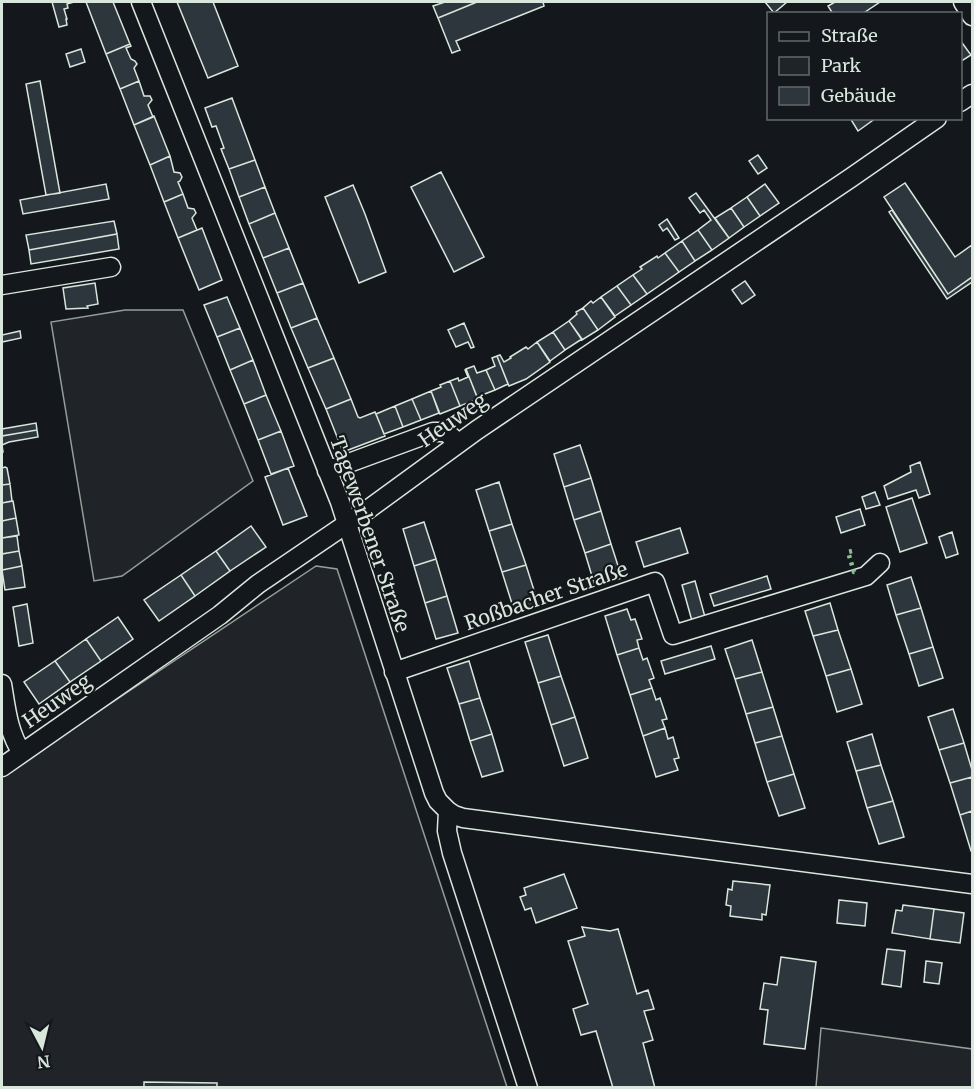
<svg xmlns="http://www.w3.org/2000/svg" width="974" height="1089" viewBox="0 0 974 1089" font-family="Merriweather,serif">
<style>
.green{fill:#202428;stroke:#939e99;stroke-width:1.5}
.building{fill:#2c363c;stroke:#d8e6dc;stroke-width:1.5}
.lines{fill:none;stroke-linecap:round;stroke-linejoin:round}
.minor-casing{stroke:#d8e6dc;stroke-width:21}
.minor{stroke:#14181c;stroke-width:18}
.hedge{stroke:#8ac095;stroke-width:4.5;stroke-dasharray:3 4.5;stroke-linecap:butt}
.labels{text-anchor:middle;stroke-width:4.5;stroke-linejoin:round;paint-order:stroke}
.street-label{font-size:20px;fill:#d8e6dc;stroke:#14181c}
</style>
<rect width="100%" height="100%" fill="#14181c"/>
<path class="green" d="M125 310H183L253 481 122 576 94 581 51 322Z
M316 566 337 569 507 1087 2 1088V776Z
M821 1028 972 1049V1087H816Z"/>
<path class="building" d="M52 2H74L67 4 68 8 64 9 67 19H66L67 25 59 27Z
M86 2H113L130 44 106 54Z
M177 2H213L238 66 208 78Z
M445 2H477L438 18 433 6Z
M477 2H543L544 6 456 41 460 50 452 53 438 18Z
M765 2H787L774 13Z
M835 2H880L862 14H833L828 6Z
M960 40 971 55 960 62Z
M130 44 131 46 126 48 131 59 135 61 137 64 134 68 139 81 120 89 106 54Z
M81 49 85 62 70 67 66 54Z
M40 81 60 193 46 195 26 84Z
M139 81 144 96H150L152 100 148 105 153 117 134 125 120 89Z
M232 98 255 160 229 169 221 149 224 148 216 126 212 127 205 108Z
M154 116 170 156 150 165 134 125Z
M850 118H876L858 131Z
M758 155 767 168 758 174 749 161Z
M170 156 174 172 180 173 182 177 180 181 178 182 183 194 164 202 150 165Z
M255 160 265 187 239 197 229 169Z
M441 172 484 257 454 272 411 187Z
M905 183 955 257 972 245V277L948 294 884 197Z
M106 184 109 199 23 214 20 200Z
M765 184 779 203 760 216 747 197Z
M353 185 365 214 386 272 359 283 325 197Z
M265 187 275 213 249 224 239 197Z
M696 193 729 238 712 250 698 230 711 220 704 210 700 213 689 198Z
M183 194 188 208 194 209 196 213 192 218 197 230 178 238 164 202Z
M747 197 760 216 744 227 731 208Z
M731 208 744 227 729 238 715 218Z
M892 210 948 294 972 277V282L947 299 889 212Z
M275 213 289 248 263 258 249 224Z
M667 219 679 238 675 240 667 228 663 231 659 225Z
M114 221 117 234 29 250 26 235Z
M202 228 222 280 199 290 178 238Z
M698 230 712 250 695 261 682 241Z
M117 234 119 249 31 264 29 250Z
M682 241 695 261 679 272 665 253Z
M289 248 303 283 277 293 263 258Z
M665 253 679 272 647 294 633 275 642 269 640 267 657 256 658 258Z
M633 275 647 294 631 305 617 286Z
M745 281 755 295 742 304 732 290Z
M95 283 98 304 87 306 88 308 66 309 63 288Z
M303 283 317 318 291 328 277 293Z
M617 286 631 305 615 316 601 297Z
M227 297 240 328 217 337 204 305Z
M601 297 615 317 598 330 583 308 591 301 593 303Z
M583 308 598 330 582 340 569 321 577 314 576 312Z
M317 318 334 358 308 368 291 328Z
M569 321 582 339 565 350 553 332Z
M464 323 474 347 471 348 468 342 456 347 448 330Z
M240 328 253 360 230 370 217 337Z
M20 331 21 338 2 342V335Z
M553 332 565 350 550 361 537 342Z
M537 342 550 362 526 379 509 386 497 356 500 355 504 362 511 358 510 357 526 347 528 349Z
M497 356 508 384 495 390 486 370 495 366 492 358Z
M334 358 351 399 326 409 308 368Z
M253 360 266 395 244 404 230 370Z
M474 366 477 373 486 370 495 390 477 397 466 369Z
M466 369 478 399 460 406 450 381 458 378 459 381 468 377 465 370Z
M450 381 460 406 440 414 431 391 441 387 440 385Z
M431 391 439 413 421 420 412 399Z
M266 395 281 431 258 440 244 404Z
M351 399 358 417 360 418 375 412 385 436 343 452 326 409Z
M412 399 421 420 403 427 395 406Z
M395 406 403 427 384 434 376 414Z
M36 423 37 430 2 436V429Z
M37 430 38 437 9 442 2 445 3 452H2V436Z
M281 431 294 466 271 474 258 440Z
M580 445 591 478 564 487 554 454Z
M920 462 930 494 919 498 916 490 888 499 884 486 911 472 910 466Z
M5 467 7 468 10 484 2 485V468Z
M288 468 307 516 283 525 265 477Z
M591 478 601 511 574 520 564 487Z
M499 482 512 524 489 531 476 490Z
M10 484 12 501 2 503V485Z
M875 492 880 505 866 509 862 497Z
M912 498 927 543 900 552 886 507Z
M13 501 16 518 2 521V503Z
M860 509 865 525 841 533 836 517Z
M601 511 611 544 585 553 574 520Z
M16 518 19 535 2 538V521Z
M424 522 436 559 414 566 403 529Z
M512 524 526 565 502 572 489 531Z
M251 526 266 547 230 571 216 551Z
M680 528 688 553 644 567 636 542Z
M952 532 958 554 946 558 939 537Z
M17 536 19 551 2 554V538Z
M611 544 622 578 595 586 585 553Z
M19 551 22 566 2 570V554Z
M216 551 230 571 195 596 181 575Z
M436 559 447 596 425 603 414 566Z
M526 565 539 606 515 613 502 572Z
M22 566 25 587 5 590 2 570Z
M181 575 195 596 159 621 144 600Z
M767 576 771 589 714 606 710 594Z
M911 577 921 608 896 615 887 585Z
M695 581 705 617 692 621 682 585Z
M447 596 458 633 436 639 425 603Z
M830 603 838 630 813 636 805 611Z
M27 604 33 643 19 646 13 607Z
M921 608 933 647 909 654 896 615Z
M627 609 631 620 635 619 642 639 637 640 639 648 617 655 605 616Z
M118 617 133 639 101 661 86 639Z
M838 630 851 669 826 676 813 636Z
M548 635 561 676 538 683 525 642Z
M86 639 101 661 70 682 55 661Z
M752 640 762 672 735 679 725 649Z
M711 646 715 659 665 674 661 661Z
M933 647 943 678 919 686 909 654Z
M639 648 643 660 647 658 654 678 649 680 652 688 630 695 617 655Z
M55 661 70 682 39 704 24 682Z
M469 661 480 698 459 704 447 668Z
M851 669 862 704 837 712 826 676Z
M762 672 773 707 746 714 735 679Z
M561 676 575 717 551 725 538 683Z
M652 688 656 700 660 698 667 719 662 720 665 728 643 736 630 695Z
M480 698 492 734 470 741 459 704Z
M773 707 782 736 755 743 746 714Z
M953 709 964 743 939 750 928 717Z
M575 717 588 758 564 766 551 725Z
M665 728 668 739 673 737 679 758 674 759 678 770 656 777 643 736Z
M492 734 503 771 482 777 470 741Z
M872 734 881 765 856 771 847 742Z
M782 736 794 774 767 782 755 743Z
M964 743 972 770V777L950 783 939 750Z
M881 765 893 801 867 808 856 771Z
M794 774 805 808 779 816 767 782Z
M972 777V811L960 815 950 783Z
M893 801 904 837 879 844 867 808Z
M972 811V851H971L960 815Z
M564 874 577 908 536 923 531 908 525 910 520 897 526 895 524 888Z
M733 881 770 885 766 915 762 914V920L730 916 731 906 726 905 728 889 732 890Z
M839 900 867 903 865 926 837 923Z
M903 905 934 909 930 939 892 933 896 910 902 911Z
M934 909 964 913 960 943 930 939Z
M582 927 610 931 618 929 637 994 648 990 654 1009 644 1011 653 1040 643 1043 655 1088H613L596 1031 581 1035 573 1009 588 1004 568 941 585 936Z
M887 949 905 951 901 987 882 984Z
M781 957 816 962 805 1049 764 1044 768 1010 760 1009 764 983 777 985Z
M926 961 942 963 939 984 924 982Z
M144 1082 217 1083V1088H144Z"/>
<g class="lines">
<g class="minor-casing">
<path id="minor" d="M141 2 340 502 434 793 438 801 448 811 447 831 452 853 528 1088
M963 2 972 16
M960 102 972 94
M2 285 111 267
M327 471 433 432H446L458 443
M394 672 655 582 673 635 866 576 880 563
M2 684C6 708 8 732 22 753
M2 767 220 615 258 584 370 508 477 430 852 177 937 118
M448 811 454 815 463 818 972 884"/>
</g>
<use href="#minor" class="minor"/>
<path class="hedge" d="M852 551 848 552 854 572H856"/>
</g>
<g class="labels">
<g class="street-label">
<text transform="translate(453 420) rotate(-35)" y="7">Heuweg</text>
<text transform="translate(370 534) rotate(71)" y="7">Tagewerbener Straße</text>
<text transform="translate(546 596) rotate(-19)" y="7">Roßbacher Straße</text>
<text transform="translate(57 701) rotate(-35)" y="7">Heuweg</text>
</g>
</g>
<rect width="974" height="1089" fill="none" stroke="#d8e6dc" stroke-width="6"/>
<rect x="767" y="12" width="195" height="108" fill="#14181c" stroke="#626a69" stroke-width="1.5"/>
<rect x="779" y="32" width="30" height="9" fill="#14181c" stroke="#626a69" stroke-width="1.5"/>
<text x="821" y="42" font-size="18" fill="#d8e6dc">Straße</text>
<rect x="779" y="57" width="30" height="18" fill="#202428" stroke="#626a69" stroke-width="1.5"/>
<text x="821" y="72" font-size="18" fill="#d8e6dc">Park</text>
<rect x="779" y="87" width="30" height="18" fill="#2c363c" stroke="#626a69" stroke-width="1.5"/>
<text x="821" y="102" font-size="18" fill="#d8e6dc">Gebäude</text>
<g transform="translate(42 1047) rotate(173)" stroke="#14181c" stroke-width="4.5" paint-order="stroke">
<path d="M0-4.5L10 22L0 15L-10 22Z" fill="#d8e6dc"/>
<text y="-9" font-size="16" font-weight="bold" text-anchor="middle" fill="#d8e6dc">N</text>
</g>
</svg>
